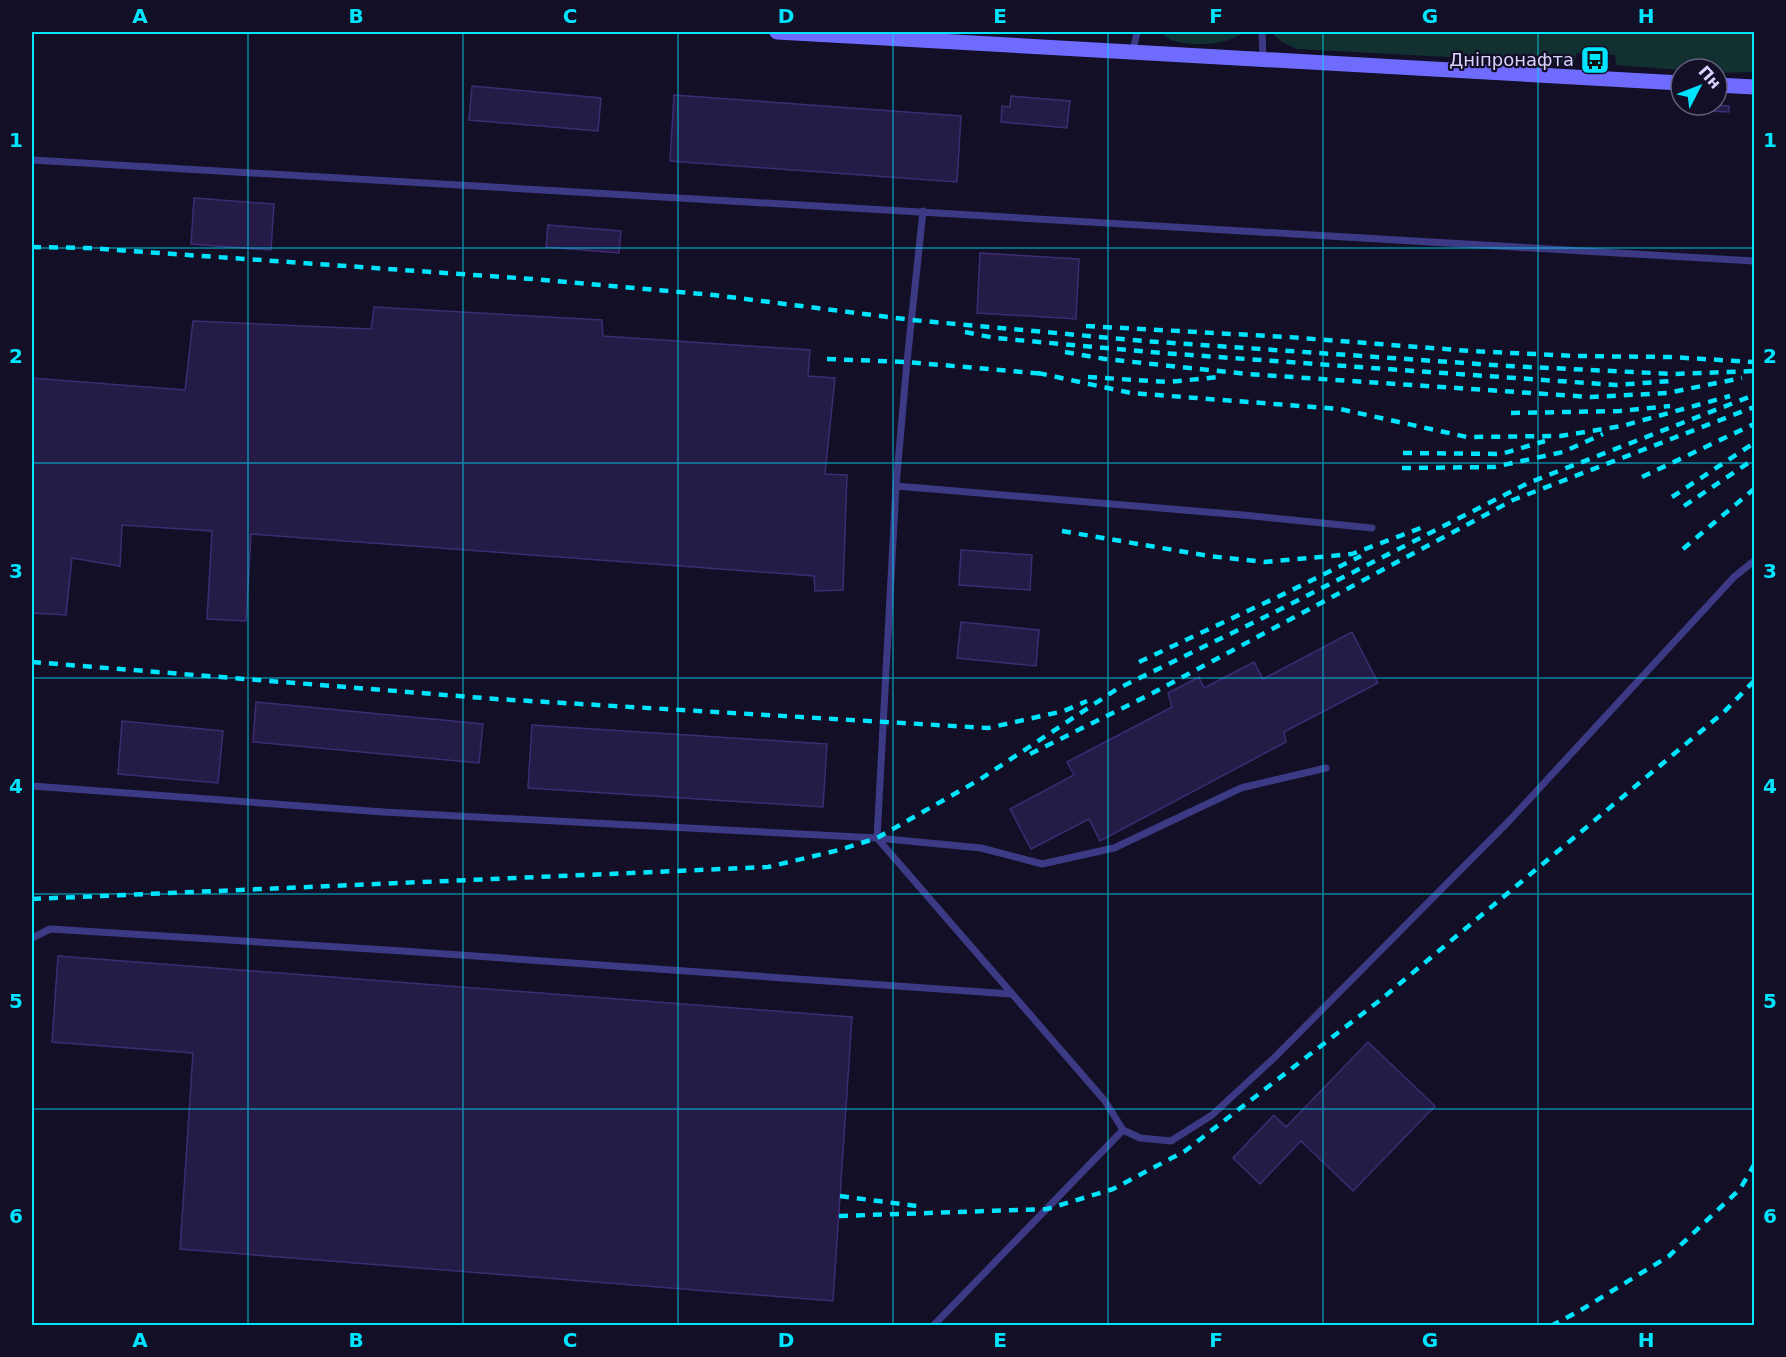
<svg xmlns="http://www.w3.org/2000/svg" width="1786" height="1357" viewBox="0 0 1786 1357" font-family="'DejaVu Sans',sans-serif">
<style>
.green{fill:#12302f}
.building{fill:#241b47;stroke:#3b2d73;stroke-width:1.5}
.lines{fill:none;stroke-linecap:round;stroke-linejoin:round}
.service{stroke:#3d3a85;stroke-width:7}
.secondary{stroke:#6f6bff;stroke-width:15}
.rail{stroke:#00e5ff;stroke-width:4.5;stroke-dasharray:9 8;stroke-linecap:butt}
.grid{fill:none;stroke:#00e5ff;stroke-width:1.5;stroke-opacity:0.55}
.labels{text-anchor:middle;stroke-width:4.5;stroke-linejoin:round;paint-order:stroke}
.poi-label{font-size:18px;fill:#d9d4ff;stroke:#130f26;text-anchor:end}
.neatline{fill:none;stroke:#00e5ff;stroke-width:2}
.grid-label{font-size:20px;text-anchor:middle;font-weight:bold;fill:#00e5ff}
</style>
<rect width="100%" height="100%" fill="#130f26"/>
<path class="green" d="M1159 32H1243C1228 46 1190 47 1171 40 1167 38 1163 34 1159 32Z
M1271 32H1754V72L1717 73V69L1681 70 1616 65 1615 55 1576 53 1575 64 1297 49 1282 42Z"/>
<path class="building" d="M472 86 601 98 598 131 469 120Z
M674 95 961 116 957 182 670 161Z
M1011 96 1070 101 1067 128 1001 122 1002 106 1010 107Z
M1710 105 1729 106V112L1709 111Z
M194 198 274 204 271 250 191 244Z
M548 225 621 231 619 253 546 247Z
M980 253 1079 259 1076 319 977 313Z
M374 307 602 320 603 336 810 350 808 376 835 378 825 474 847 475 843 590 815 591 814 576 251 534 246 621 207 619 212 531 122 525 120 566 72 558 66 615 32 613V378L185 390 193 321 371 329Z
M961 550 1032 555 1030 590 959 585Z
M961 622 1039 630 1036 666 957 658Z
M1352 632 1378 683 1284 732 1286 742 1100 841 1089 819 1031 849 1010 809 1074 775 1067 762 1172 707 1168 693 1199 677 1204 688 1254 662 1263 679Z
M256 702 483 724 479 763 253 742Z
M122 721 223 731 218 783 118 774Z
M532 725 827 744 823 807 528 788Z
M58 956 852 1017 833 1301 180 1249 193 1053 52 1042Z
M1368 1042 1435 1106 1353 1191 1301 1141 1260 1184 1233 1158 1274 1115 1286 1127Z"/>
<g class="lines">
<path class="service" d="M1262 32 1263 59
M1133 51 1137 32
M32 160 1754 261
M923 211 907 362 896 486 877 838 1105 1101 1123 1130 1140 1138 1171 1141 1212 1115 1274 1058 1510 820 1734 577 1754 561
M896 486 1243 515 1372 528
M32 786 383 812 877 838 981 848 1042 864 1114 848 1241 788 1326 768
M32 938 50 929 403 951 1011 994
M933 1326 1123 1130"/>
<path class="secondary" d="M777 32 1681 83
M1717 85 1754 87"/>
<path class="rail" d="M32 247 88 248 532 279 714 295 912 320 1144 341 1508 366 1674 374 1754 371
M1086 326 1288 337 1470 351 1576 356 1670 357 1754 362
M965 332 995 338 1162 353 1429 372 1616 385 1671 381
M1065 352 1105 359 1247 374 1591 397 1667 393 1742 378
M827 359 907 362 1046 374
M1038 373 1131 393 1340 409 1467 437 1560 436 1622 426 1730 396
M1088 377 1168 382 1219 377
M1511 413 1620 411 1670 406
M1403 453 1501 454 1545 441
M1402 468 1494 467 1563 452 1603 434
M1642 477 1754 424
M1672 497 1754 443
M1684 506 1754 459
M1062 531 1209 556 1265 562 1352 554 1426 526
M1683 549 1754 489
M32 662 496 699 988 728 1064 711 1087 701
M1139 662 1288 592 1361 556
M1030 754 1151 694 1513 500 1754 407
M32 899 768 867 839 850 877 838 979 780 1117 689 1273 613 1528 483 1754 395
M840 1196 924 1207
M839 1216 1047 1209 1113 1189 1185 1151 1379 1001 1724 712 1754 681
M1551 1326 1581 1310 1669 1256 1740 1189 1754 1165"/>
</g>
<path class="grid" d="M248 32V1326M463 32V1326M678 32V1326M893 32V1326M1108 32V1326M1323 32V1326M1538 32V1326M32 248H1754M32 463H1754M32 678H1754M32 894H1754M32 1109H1754"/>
<defs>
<g id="bus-square" transform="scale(1.5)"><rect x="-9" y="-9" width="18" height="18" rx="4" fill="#00e5ff" stroke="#130f26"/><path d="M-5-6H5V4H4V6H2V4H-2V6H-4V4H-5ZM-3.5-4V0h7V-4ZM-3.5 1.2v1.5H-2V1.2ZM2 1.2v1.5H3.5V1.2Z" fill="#111"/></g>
</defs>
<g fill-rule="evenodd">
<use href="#bus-square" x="1595" y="60"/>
</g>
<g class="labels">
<g class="poi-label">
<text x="1574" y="66">Дніпронафта</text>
</g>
</g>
<rect width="1786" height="1357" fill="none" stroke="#130f26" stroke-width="66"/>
<g transform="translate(1699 87) rotate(48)"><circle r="28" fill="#130f26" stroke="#625e7d" stroke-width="1.5"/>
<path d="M0-4.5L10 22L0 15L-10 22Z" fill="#00e5ff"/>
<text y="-9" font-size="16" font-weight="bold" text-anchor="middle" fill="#d9d4ff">Пн</text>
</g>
<rect x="33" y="33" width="1720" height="1291" class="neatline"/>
<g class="grid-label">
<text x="140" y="23">A</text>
<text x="356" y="23">B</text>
<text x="570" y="23">C</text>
<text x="786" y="23">D</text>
<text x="1000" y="23">E</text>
<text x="1216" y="23">F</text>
<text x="1430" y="23">G</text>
<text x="1646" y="23">H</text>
<text x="16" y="147">1</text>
<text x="1770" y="147">1</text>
<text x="16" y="363">2</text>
<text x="1770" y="363">2</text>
<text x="16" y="578">3</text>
<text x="1770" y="578">3</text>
<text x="16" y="793">4</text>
<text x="1770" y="793">4</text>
<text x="16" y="1008">5</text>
<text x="1770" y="1008">5</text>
<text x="16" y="1223">6</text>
<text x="1770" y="1223">6</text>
<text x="140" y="1347">A</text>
<text x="356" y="1347">B</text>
<text x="570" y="1347">C</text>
<text x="786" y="1347">D</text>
<text x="1000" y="1347">E</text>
<text x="1216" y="1347">F</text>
<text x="1430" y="1347">G</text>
<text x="1646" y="1347">H</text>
</g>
</svg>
